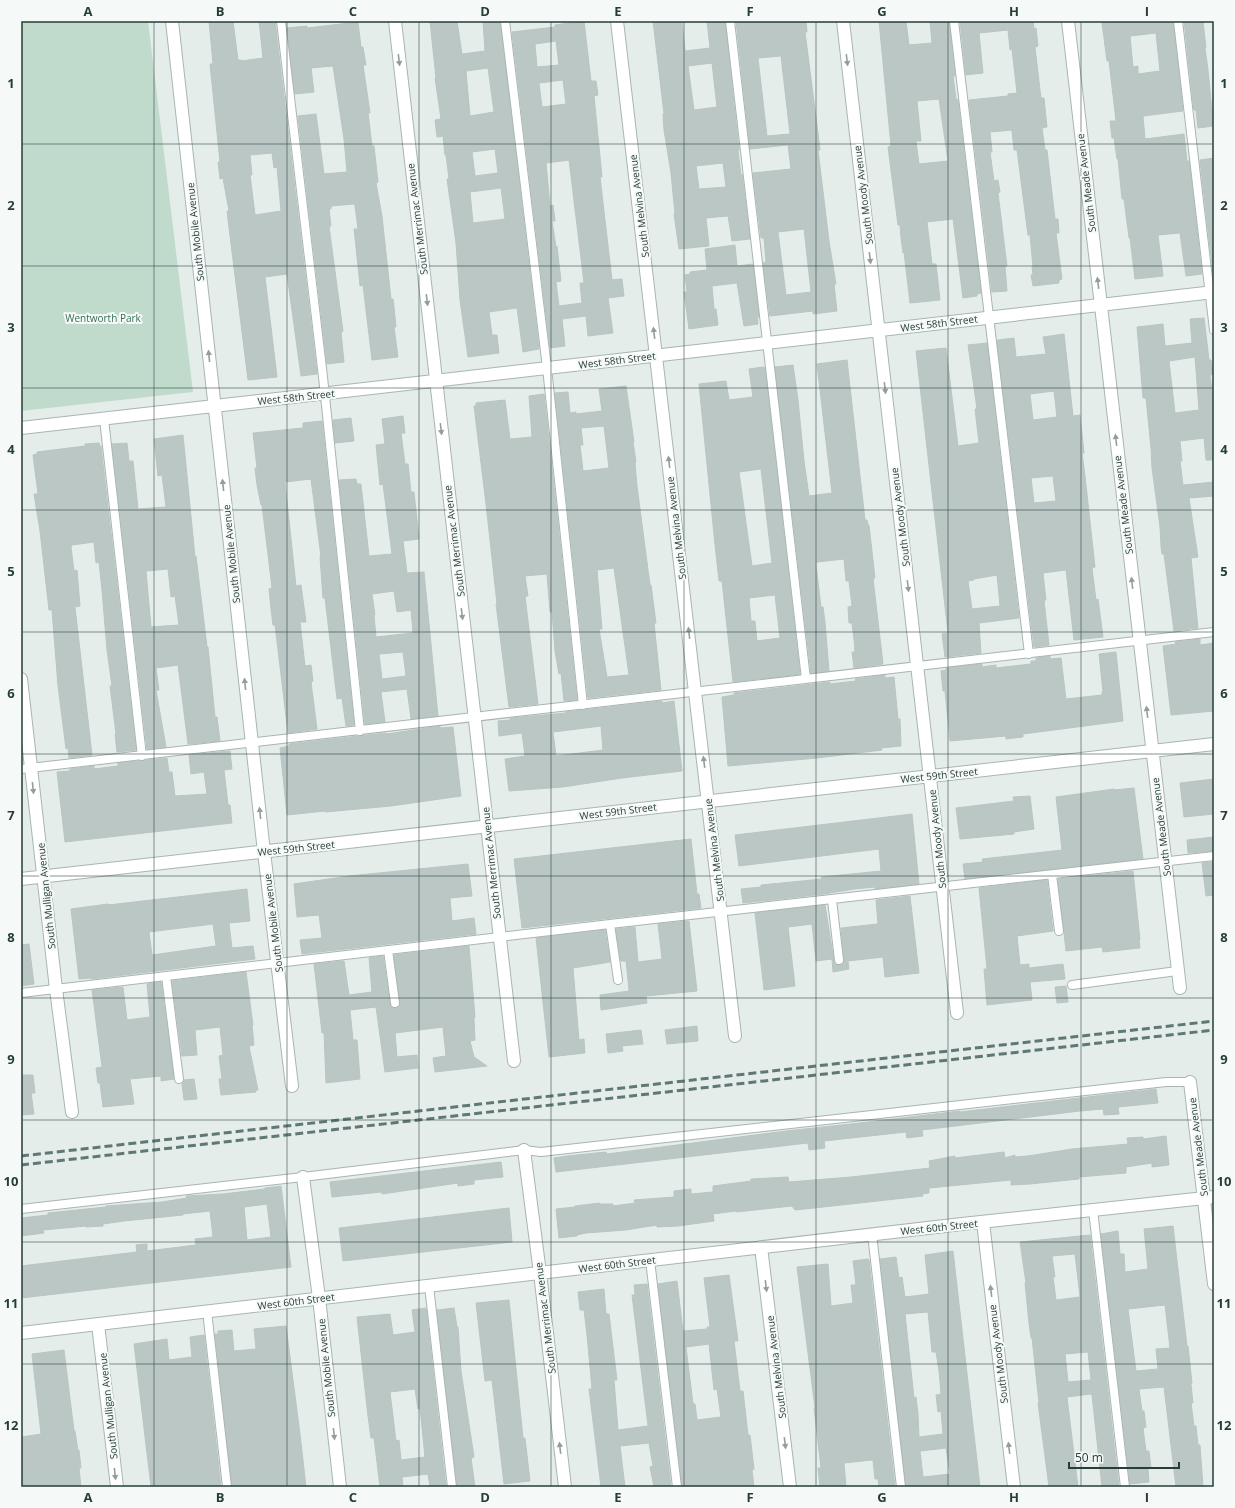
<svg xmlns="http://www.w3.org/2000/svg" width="1235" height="1508" viewBox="0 0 1235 1508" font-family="'Open Sans',sans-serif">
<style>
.green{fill:#c0dbcc}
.building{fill:#bac7c4;stroke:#b8c6c2;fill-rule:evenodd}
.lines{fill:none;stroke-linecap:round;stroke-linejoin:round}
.lane-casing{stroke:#a8b5b2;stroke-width:10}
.street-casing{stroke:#a8b5b2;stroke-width:14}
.lane{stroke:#fff;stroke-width:8}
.street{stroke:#fff;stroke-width:12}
.rail{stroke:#607875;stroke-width:3;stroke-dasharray:8 4;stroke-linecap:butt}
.oneway{fill:#929e9c}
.grid{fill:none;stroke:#263d3a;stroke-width:1;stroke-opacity:0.55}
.labels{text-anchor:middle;stroke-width:4;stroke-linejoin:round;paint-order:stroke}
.street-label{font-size:10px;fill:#263d3a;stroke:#f5f9f8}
.park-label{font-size:10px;fill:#347054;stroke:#f5f9f8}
.neatline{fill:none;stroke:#263d3a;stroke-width:1.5}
.grid-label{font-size:13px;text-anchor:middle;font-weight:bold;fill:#263d3a}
</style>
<rect width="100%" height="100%" fill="#e5edea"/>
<path class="green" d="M21 21H148L193 392 21 411Z"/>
<path class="building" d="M209 21H233L238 60H241V61L263 58 259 21H275L317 374 301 376 287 274 265 277 277 377 248 380 230 236 227 211H229L223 178 220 179 218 162H220L210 64H213ZM272 153 274 168 277 167 281 211 255 215 250 175H252L250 155Z
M430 21H457L462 54 485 51 483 21H500L539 349 523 352 517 308 489 312 492 335H497L499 353 468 357 460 300 456 243 447 179H449L446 155H445L443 136 437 137 435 120 441 119 435 78H436ZM488 68 494 112 470 116 466 71ZM495 149 498 173 475 176 472 152ZM501 188 505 219 473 223 470 192Z
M584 21 591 81H596L598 95 594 96 602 177H600L612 280 622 279 624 296 608 298 613 333 588 336 586 316 562 319 565 346 550 348 512 32 555 27V25ZM556 41 559 65 537 67 535 44ZM563 80 566 104 542 107 539 83ZM569 160 584 283H580L582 303 559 306 556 282 561 281 557 246 556 247 552 221H555L553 205 550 206 546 163Z
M653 21H682L685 51 710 48 707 21H725L739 150 738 151 741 175 742 174 750 239 732 241 728 216 706 218 709 246 679 249 674 214H675L671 173 664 130 663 114H664ZM712 63 717 107 694 110 688 66ZM723 163 726 187 699 189 696 166Z
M736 21H806L807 32H805L818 133 820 150H818L829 241 836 284H834L837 311 813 314V311L770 316 763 263 766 262 764 238H761L753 173 791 169 788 145 750 149ZM781 56 790 134 767 136 758 58ZM804 229 811 292 786 295 778 232Z
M879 21H906L909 45 932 43 930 22 949 21 955 76H953L956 99H957L958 101 981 293 977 294V296L963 298 953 219 927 222 932 264H936L940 300 910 303 904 252 903 253 901 238 900 225H898L888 147 891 146ZM939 99 948 161 919 164 916 141H921L917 101Z
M960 21H1033L1034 29 1036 28 1038 46 1035 47 1040 90 1041 98H1044L1047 127 1042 128 1045 150H1047L1055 219H1058L1059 233H1056L1062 279 1059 280V283L1033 286 1031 275H1033L1032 267H1033L1030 235H1028L1017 150H1014L1012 131V130L990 132 992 152H990L994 181 998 180 1000 192 998 193 1007 266H1005L1007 291 992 292 969 100 1008 96V94L1017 93 1012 49 1010 50 1008 30 979 33 983 73 966 75Z
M1121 21H1173L1183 111 1143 116 1145 139 1184 134 1187 161H1189L1202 274 1186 276 1180 233 1158 235 1163 276 1135 279 1130 238H1129L1124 199H1122L1118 159H1117L1114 138H1112L1110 121H1116L1109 61H1107L1102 23ZM1156 33 1160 71 1138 74V66L1133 67 1130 36Z
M1184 21H1203L1206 48H1205L1208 70 1212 111 1214 110V126L1198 128 1196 110H1194Z
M358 22 361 47H363L366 65H363L370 113H368L372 146H374L378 182 376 183 382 216 391 299H393L394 307 396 327H394L398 357 372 360 363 285 360 286 358 266 354 229H358L355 206 354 204 331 206V209H329L331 226H329L343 331 341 332 344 362 327 364 298 116 316 114 324 174 347 172 344 139 333 66 311 68 314 92 295 94 287 28 307 26V28Z
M1214 158V273H1213L1200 160Z
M735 245 737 266 753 264 759 317H757L758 324 744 326 737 283 712 286 714 309H716L718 325 689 329 684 292H687L685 275 690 274V272L707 270 705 249Z
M1204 318 1209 360H1211L1213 374 1210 375 1213 400H1214V460H1206L1204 438 1180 441 1182 461H1180L1183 485 1214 482V496L1189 498 1198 557 1191 558 1198 628 1174 631 1164 554H1162L1161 546 1160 527 1152 468 1151 448 1146 398H1143L1137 327 1163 324 1165 346 1192 343 1190 319ZM1195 357 1199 410 1175 413 1169 361Z
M1064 334 1073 416 1080 415 1084 453H1082L1085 476 1095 567 1092 568 1096 600 1098 599 1103 637 1074 640 1066 570 1043 573 1046 600H1044L1049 645 1034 647 997 341 998 340 1014 338 1016 357 1046 354 1043 337ZM1054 391 1057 417 1033 420 1030 394ZM1053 476 1056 501 1034 503 1031 478Z
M987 343 1019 618 979 623 981 653 945 657 942 634 948 633 916 351 946 348 958 446 979 443 975 409H977L968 345ZM997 575 1000 606 972 609 968 581 974 580V579Z
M847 360 865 520H867L868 525H869L875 578H873L883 664 854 668 852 652H855L854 639 852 623H849L848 607 852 606 849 581H846L844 559 817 562 816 564 821 607H823L825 622 829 671 811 673 775 367 793 365 798 400 804 461 809 496 832 493 817 364Z
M763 367 765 368 800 674 733 682 722 581H719L715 545 699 384 726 381 729 400 753 397 749 369ZM761 469 772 563 752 566 739 472ZM775 595 780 638 757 641 755 621H751L749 598Z
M626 386 634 442H633L636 462 635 463 637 486 650 585H651L656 623H654L661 690 588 698 555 393 568 392 570 413 576 412V414L602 411 599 389ZM604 426 609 468 583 471 580 445H583L581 428ZM614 568 629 675 607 677 599 629H602L597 570Z
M544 394 577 700 564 701 561 673 559 674 555 651 552 612H550L547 574 525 576 528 596H525L538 704 509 707 496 604H497L486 504 474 406H476V403L505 400 510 439 532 437 529 396Z
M403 416 405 433H401L405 464H408L411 492H414L419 539 403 541 407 573 424 572 438 716 411 719 407 689 381 692 385 722 365 724 339 480 356 479 357 484H361L369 556 392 554 383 484 380 485 376 445 385 444 382 419ZM394 591 397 612 411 610 413 633 376 637 374 615H375L372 594ZM403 652 406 676 382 679 379 654Z
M351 418 354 441 335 443 333 420Z
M322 421 354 725 346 726 342 698 337 699 325 598H323L320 557H321L311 479 285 482 296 586 301 585 306 622H300L305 666 311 665 313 681 311 682 317 729 288 733 275 625H273L271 609 269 589 272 588 262 505H261L257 485 255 468H257L253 433 303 428V423Z
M183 435 195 557 196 556 207 647H208L215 717H217L220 741 188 744 178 665 156 668 159 690H156L166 747 147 749 112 444 127 443 129 461H133L138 509 166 507 162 475 158 476 154 439ZM168 569 171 597 175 596 179 625 151 627 146 571Z
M99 443 100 446H101L136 750 117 752 115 734H116L110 686H112L107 650 102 590 99 562 96 563 94 542 72 545 71 547 74 571 77 570 80 606 75 607 92 755 69 758 68 748 66 749 58 686 52 610H49L40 531 34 494H38L33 455 37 454V452L85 446V444Z
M1200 639V645L1214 643V711L1171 715 1163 646 1176 644 1175 642Z
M1116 652 1123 721 1023 734V737L1006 739V736L950 741 945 691H943L941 671 946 670V668L982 664V667L996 665V668L1031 664V661H1036V658L1050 656V659L1061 658 1066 699 1102 695V692H1103L1099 654Z
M885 675V678L894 677 898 719H900L901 746 881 748 882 750 817 758 728 766 722 697 734 695V693L830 682V684L856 681 855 679Z
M662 701V703L674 701 682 771 622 778 563 787 509 791 505 759 525 756 522 733 499 736 498 721 510 720V718L566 713 565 712ZM601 726 603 750 556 756 553 732Z
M440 726V728L453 727 461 796 391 806 325 812V811L287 815 280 748 289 746V744L386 733 387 734Z
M230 751 232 769 224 770 228 805H230L232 823 65 842 57 772 70 771V769L94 766V769L118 766V763L167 758 169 772H172L175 796 207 794 204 772 191 774 189 755Z
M1214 779V814L1184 817 1180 783Z
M1134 788 1143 859 965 879 963 864 983 862 982 859 1062 850 1056 797 1114 789V790Z
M1030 796 1034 829 1014 832V834L960 839 956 808 1014 801 1013 797Z
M912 814 919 884 875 889V887L854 889 824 894 743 903 741 889 761 887V885L822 879 821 877 881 871 879 849 739 866 735 835Z
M1214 837V851L1188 853 1187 840Z
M691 839 697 894H699L701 908 522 928 514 859Z
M1214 862V895L1206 896 1202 863Z
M468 864 472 896 450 898 452 921 474 918 476 934 302 954 300 940 322 938 319 915 297 917 294 884 349 876Z
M1133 871 1140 940H1139L1140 948 1103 952 1102 947 1066 951 1058 879Z
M1047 880 1053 931 1017 936 1020 965 1029 964V968L1063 964 1065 979 1030 982 1032 1000 987 1005 984 969H987L979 888Z
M247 889 250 921 229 923 232 948 253 946 255 959 91 979V978L79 979 71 909 108 904V905ZM213 924 216 946 152 955 149 932Z
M910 896 919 973 885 977 883 957 848 961 849 969 833 972 832 959 816 961 812 924 788 927 795 986 764 990 755 913 825 905 834 961 835 964 839 965 843 964 844 960 841 928 878 924 876 900Z
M689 921 697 991 646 996 647 1003 601 1010 600 995 629 991V990L626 961H621L616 929 635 927 638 962 662 959 658 924Z
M605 930 610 962 573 968 579 1040 584 1039 585 1053 549 1057 536 938Z
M29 944 34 984 21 986V945Z
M469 946 475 1017 474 1018 475 1040 470 1041 474 1057 487 1066 435 1072 433 1058 446 1056 443 1027 395 1033 397 1057 417 1055 418 1068 385 1072 376 1007 350 1010 353 1040H357L360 1079 326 1083 324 1033H322L314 964 344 961 349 995 372 992 369 958 383 956 390 1004 391 1007 395 1008 399 1007 400 1002 394 955Z
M246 972 253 1025H252L254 1045 249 1046 258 1090H255L256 1092 221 1095 219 1079H222L219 1056 223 1055 220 1027 195 1030 197 1055 182 1056 172 981Z
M161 982 174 1079 161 1081V1076L130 1079 134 1104 103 1107 100 1083H98L96 1068 102 1067 92 990 123 987 127 1020 150 1017 147 984Z
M1066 986 1068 1002 1057 1003 1055 987Z
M697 1026 698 1041 667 1044 665 1030Z
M641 1030 643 1044 622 1046 623 1051 608 1053 606 1034Z
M21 1075H33L35 1093H31L34 1114 21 1115Z
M194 1079 197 1099 184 1100 182 1084 184 1080Z
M1156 1089 1158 1103 1118 1107 1119 1114 1104 1115 1103 1109 1080 1111 922 1130 923 1136 907 1138 906 1132 824 1141 825 1148 809 1150 808 1143 556 1172 554 1158 567 1156 606 1152 607 1154 786 1131 851 1124 960 1111V1112L1019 1105Z
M1166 1136 1169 1165 1152 1167V1163L1126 1167V1173L1079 1177V1179L1030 1184 1011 1185V1180L929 1188V1193L922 1194 923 1196 814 1208 795 1210 792 1206 736 1212V1211L713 1214 714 1221 678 1226 657 1227V1225L626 1230 586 1233 577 1235V1236L559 1238 556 1209 575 1207V1206L600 1203V1204H613V1206L635 1203 634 1200 674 1197V1191L691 1189V1194L713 1192V1186L751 1181V1179L788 1177 789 1182 851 1177 930 1168 929 1161 955 1156V1158L1004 1152 1005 1158 1015 1155V1157L1028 1156 1072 1149 1128 1144 1127 1138 1143 1137V1139Z
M501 1162 503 1177 474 1180V1184L458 1186V1183L382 1194V1192L332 1197 330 1182Z
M281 1186 291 1267 21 1298V1266L137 1252 136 1245 147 1244V1251L196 1245 195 1239 213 1237 210 1211 183 1214V1215L124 1221 103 1224V1226L86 1227V1226L43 1230 44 1233 21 1236V1218L48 1215V1213L67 1211 106 1207V1206L162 1202 187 1198 186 1196 223 1194 265 1189V1188ZM267 1204 271 1237 247 1240 244 1207Z
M509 1208 512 1242 343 1261 339 1228Z
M1173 1226 1187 1346H1188L1192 1383 1191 1384 1193 1403H1191L1194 1426H1196L1198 1445H1200L1203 1487H1176L1164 1387 1139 1389 1142 1411H1144L1146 1427 1143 1428 1146 1451H1149L1151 1468 1148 1469 1149 1482 1130 1484 1101 1234 1118 1231 1120 1254H1124L1125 1272 1148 1269 1144 1229ZM1165 1305 1170 1348 1156 1349 1158 1369 1136 1371 1128 1309Z
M1090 1235 1119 1487H1102L1092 1395 1091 1394 1067 1397 1078 1487H1049L1038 1403H1039L1032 1338H1031L1029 1323 1025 1283H1026L1020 1242ZM1075 1254 1080 1297 1056 1300 1053 1277H1055L1052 1256ZM1088 1352 1091 1380 1068 1382 1065 1354Z
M953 1251 980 1487H906L880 1259 896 1257 899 1278 902 1277 905 1297 929 1294 925 1255ZM928 1312 932 1352H936L939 1371 941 1394 936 1395 938 1412 941 1411 943 1434 919 1437 918 1414 916 1397 914 1398 905 1314ZM946 1448 950 1474 923 1477 920 1451Z
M868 1259 869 1260 895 1487H879L878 1479H875L873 1460H872L844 1463 846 1487H820L818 1468H821L814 1408H815L797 1267 828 1264 831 1306 853 1303 851 1285H856L853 1261Z
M729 1275 738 1341H734L740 1391H743L748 1435H750L754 1469 752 1470 754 1487H682L658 1284 677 1281 683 1331 707 1329V1327H710L704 1278ZM709 1344 714 1390 717 1389 721 1417 697 1420 695 1404H693L686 1347Z
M647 1284 671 1487H654L650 1467 653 1466 649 1443 620 1446 625 1487H601L589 1389H592L587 1335 584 1310H580L578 1292 604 1289 606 1314H609L617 1380H614L618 1430 648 1426 632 1295H635L634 1285Z
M509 1300 523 1438H525L530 1481 504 1484 492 1380 485 1381 476 1303Z
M426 1308 446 1487H430L428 1474 402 1477 403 1487H380L374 1438H371L368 1416 357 1317 390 1314 393 1335 415 1332 412 1310ZM415 1389 418 1409 420 1408 425 1457 401 1460 399 1440 396 1441 390 1392Z
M454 1308 457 1327H458L461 1371 474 1457 471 1458 475 1487H457L437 1310Z
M286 1326 300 1434 306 1487H232L215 1334H218V1331L232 1330 234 1351 256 1349 254 1329Z
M204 1335 221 1487H151L134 1344 167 1339 169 1360 192 1357 190 1337Z
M64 1350 74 1431H75L78 1451 79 1450 81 1468H79L81 1487H21V1437L41 1434 32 1354Z"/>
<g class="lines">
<g class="lane-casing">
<path id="lane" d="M281 21 323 377 360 731
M505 21 547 368 583 705
M730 21 806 679
M954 21 1029 654
M1178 21 1214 330
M104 419 142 756
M21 769 1214 632
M1052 875 1059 931
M832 900 839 960
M610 924 618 980
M388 950 395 1003
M166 976 179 1079
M1072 985 1177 971
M21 993 610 924 1214 856
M21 1209 303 1177 524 1150 541 1152 1166 1082H1190
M1093 1210 1125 1487
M872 1234 901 1487
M650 1260 677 1487
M429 1286 452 1487
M207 1311 227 1487"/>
</g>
<g class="street-casing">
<path id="street" d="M172 21 264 852 292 1086
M395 21 514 1061
M617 21 735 1036
M843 21 957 1013
M1068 21 1180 988
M21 428 1214 292
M21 679 56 989 72 1112
M21 879 1214 744
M1190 1082 1214 1284
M524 1150 540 1273 565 1487
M303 1177 319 1298 340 1487
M983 1222 1014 1487
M761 1247 790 1487
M98 1324 117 1487
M21 1333 962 1224 1214 1197"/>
</g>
<use href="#lane" class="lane"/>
<use href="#street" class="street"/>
<path class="rail" d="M21 1156 1214 1021
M21 1165 1214 1030"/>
</g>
<defs><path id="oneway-solid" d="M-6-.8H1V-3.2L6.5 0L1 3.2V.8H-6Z"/></defs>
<g class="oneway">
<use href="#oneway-solid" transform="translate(399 60) rotate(83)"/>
<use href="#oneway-solid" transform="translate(847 60) rotate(83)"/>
<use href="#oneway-solid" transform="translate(870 258) rotate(83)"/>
<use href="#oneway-solid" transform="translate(1098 283) rotate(-97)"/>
<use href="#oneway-solid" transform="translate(427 300) rotate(83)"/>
<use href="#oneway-solid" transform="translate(654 333) rotate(-97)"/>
<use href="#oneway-solid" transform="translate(209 356) rotate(-96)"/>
<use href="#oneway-solid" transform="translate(885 388) rotate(83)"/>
<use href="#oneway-solid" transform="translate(441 429) rotate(83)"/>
<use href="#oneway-solid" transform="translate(1116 440) rotate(-97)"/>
<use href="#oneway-solid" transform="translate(669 462) rotate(-97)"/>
<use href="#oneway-solid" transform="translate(223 485) rotate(-96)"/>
<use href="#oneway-solid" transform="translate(1132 583) rotate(-97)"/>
<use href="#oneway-solid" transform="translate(908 586) rotate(83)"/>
<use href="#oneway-solid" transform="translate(462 614) rotate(83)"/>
<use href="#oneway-solid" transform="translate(689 633) rotate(-97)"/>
<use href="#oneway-solid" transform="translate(245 684) rotate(-96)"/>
<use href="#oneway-solid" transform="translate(1147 712) rotate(-97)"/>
<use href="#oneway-solid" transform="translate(704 762) rotate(-97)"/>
<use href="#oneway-solid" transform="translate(33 788) rotate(84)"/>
<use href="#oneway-solid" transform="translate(260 813) rotate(-96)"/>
<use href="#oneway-solid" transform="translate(766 1286) rotate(83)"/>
<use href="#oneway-solid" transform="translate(991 1291) rotate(-97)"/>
<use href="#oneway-solid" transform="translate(334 1434) rotate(84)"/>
<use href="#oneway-solid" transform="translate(785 1443) rotate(83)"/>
<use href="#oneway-solid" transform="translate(560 1448) rotate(-97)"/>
<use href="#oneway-solid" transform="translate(1009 1448) rotate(-97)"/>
<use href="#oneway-solid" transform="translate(115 1474) rotate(84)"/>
</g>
<path class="grid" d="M154 21V1487M287 21V1487M419 21V1487M551 21V1487M684 21V1487M816 21V1487M948 21V1487M1081 21V1487M21 144H1214M21 266H1214M21 388H1214M21 510H1214M21 632H1214M21 754H1214M21 876H1214M21 998H1214M21 1120H1214M21 1242H1214M21 1364H1214"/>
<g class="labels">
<g class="street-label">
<text transform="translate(1086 183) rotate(-97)" y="4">South Meade Avenue</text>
<text transform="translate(863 195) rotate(-97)" y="4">South Moody Avenue</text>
<text transform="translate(639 206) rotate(-97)" y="4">South Melvina Avenue</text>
<text transform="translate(417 219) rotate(-97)" y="4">South Merrimac Avenue</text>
<text transform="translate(195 232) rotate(-96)" y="4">South Mobile Avenue</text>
<text transform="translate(939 323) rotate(-7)" y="4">West 58th Street</text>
<text transform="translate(617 360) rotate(-7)" y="4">West 58th Street</text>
<text transform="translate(296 397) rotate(-6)" y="4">West 58th Street</text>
<text transform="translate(1123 505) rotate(-97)" y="4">South Meade Avenue</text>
<text transform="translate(900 517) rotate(-97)" y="4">South Moody Avenue</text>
<text transform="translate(676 528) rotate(-97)" y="4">South Melvina Avenue</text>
<text transform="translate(454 541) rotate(-97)" y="4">South Merrimac Avenue</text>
<text transform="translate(231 554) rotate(-96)" y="4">South Mobile Avenue</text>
<text transform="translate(939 775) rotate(-6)" y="4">West 59th Street</text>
<text transform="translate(618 811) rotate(-7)" y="4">West 59th Street</text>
<text transform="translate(1161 827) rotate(-97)" y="4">South Meade Avenue</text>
<text transform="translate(937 839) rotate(-96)" y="4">South Moody Avenue</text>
<text transform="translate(296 848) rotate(-6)" y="4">West 59th Street</text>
<text transform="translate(714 850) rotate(-97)" y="4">South Melvina Avenue</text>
<text transform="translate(491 863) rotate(-96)" y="4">South Merrimac Avenue</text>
<text transform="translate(46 896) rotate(-96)" y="4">South Mulligan Avenue</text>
<text transform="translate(273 923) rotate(-97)" y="4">South Mobile Avenue</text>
<text transform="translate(1198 1147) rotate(-97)" y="4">South Meade Avenue</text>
<text transform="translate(939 1227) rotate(-6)" y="4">West 60th Street</text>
<text transform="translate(617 1264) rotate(-7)" y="4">West 60th Street</text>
<text transform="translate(296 1301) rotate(-7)" y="4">West 60th Street</text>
<text transform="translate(545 1318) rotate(-97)" y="4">South Merrimac Avenue</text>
<text transform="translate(998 1354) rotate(-97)" y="4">South Moody Avenue</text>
<text transform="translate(776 1367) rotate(-97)" y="4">South Melvina Avenue</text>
<text transform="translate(326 1368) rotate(-96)" y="4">South Mobile Avenue</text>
<text transform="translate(108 1406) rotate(-96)" y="4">South Mulligan Avenue</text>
</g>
<g class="park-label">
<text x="103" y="322">Wentworth Park</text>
</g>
</g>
<rect width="1235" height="1508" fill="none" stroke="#f5f9f8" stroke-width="44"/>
<path d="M1069 1462v6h110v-6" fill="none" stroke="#263d3a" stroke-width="2"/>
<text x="1075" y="1462" font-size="12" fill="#263d3a" stroke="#f5f9f8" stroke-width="3" paint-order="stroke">50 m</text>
<rect x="22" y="22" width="1191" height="1464" class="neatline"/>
<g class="grid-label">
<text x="88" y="16">A</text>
<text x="220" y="16">B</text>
<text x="353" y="16">C</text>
<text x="485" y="16">D</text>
<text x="618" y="16">E</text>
<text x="750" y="16">F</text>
<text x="882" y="16">G</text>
<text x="1014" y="16">H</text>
<text x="1147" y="16">I</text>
<text x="11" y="88">1</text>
<text x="1224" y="88">1</text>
<text x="11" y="210">2</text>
<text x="1224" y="210">2</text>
<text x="11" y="332">3</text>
<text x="1224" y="332">3</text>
<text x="11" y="454">4</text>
<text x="1224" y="454">4</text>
<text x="11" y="576">5</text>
<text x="1224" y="576">5</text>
<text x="11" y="698">6</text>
<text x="1224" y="698">6</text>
<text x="11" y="820">7</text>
<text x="1224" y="820">7</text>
<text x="11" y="942">8</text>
<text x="1224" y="942">8</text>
<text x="11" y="1064">9</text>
<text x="1224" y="1064">9</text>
<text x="11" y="1186">10</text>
<text x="1224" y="1186">10</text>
<text x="11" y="1308">11</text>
<text x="1224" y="1308">11</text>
<text x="11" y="1430">12</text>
<text x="1224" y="1430">12</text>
<text x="88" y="1502">A</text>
<text x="220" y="1502">B</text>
<text x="353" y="1502">C</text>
<text x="485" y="1502">D</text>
<text x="618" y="1502">E</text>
<text x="750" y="1502">F</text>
<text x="882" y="1502">G</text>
<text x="1014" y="1502">H</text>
<text x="1147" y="1502">I</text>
</g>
</svg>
